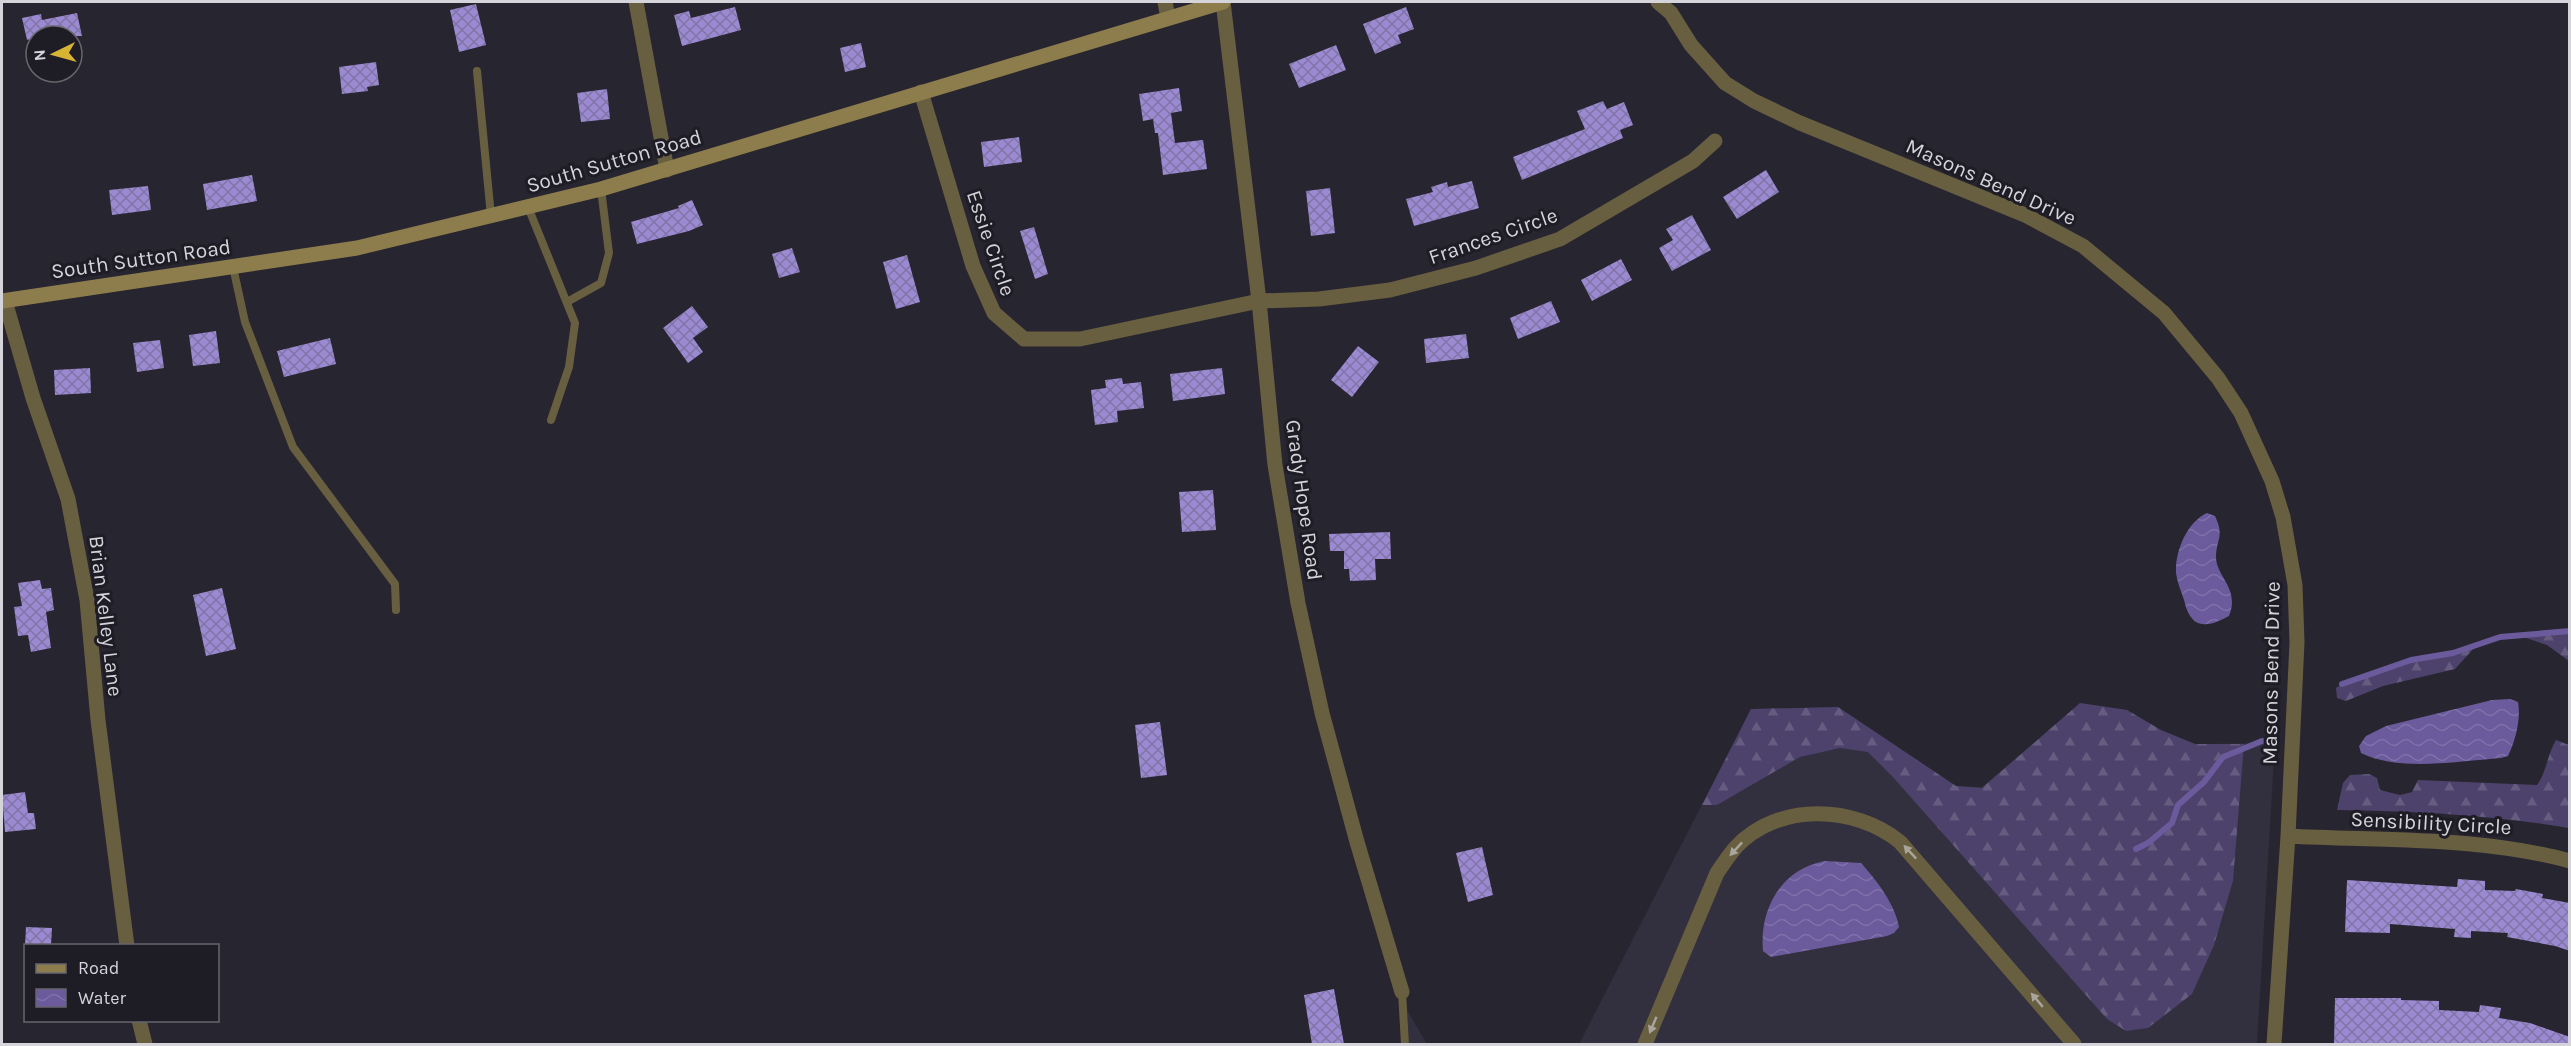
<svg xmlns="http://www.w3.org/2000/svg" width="2571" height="1046" viewBox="0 0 2571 1046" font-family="Karla,sans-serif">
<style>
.built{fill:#322f3e}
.forest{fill:url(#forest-firs)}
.water{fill:url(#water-waves)}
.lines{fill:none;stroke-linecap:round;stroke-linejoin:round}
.stream{stroke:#6b5a9c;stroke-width:6}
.building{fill:url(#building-cross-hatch)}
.service{stroke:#685e40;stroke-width:8}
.minor{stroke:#685e40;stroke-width:15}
.secondary{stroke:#8d7d4c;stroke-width:15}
.oneway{fill:#a9a59c}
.labels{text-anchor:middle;stroke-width:6;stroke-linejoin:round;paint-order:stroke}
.street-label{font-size:21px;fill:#d5d4da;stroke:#1e1c25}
</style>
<defs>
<pattern id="forest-firs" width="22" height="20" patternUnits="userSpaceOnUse" patternTransform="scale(1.5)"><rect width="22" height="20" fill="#4c426b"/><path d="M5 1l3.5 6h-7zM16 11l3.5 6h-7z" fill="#655c80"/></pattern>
<pattern id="water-waves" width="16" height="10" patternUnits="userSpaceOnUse" patternTransform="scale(1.5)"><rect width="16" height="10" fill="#6b5a9c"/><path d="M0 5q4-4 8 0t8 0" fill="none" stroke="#7f71a9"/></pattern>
<pattern id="building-cross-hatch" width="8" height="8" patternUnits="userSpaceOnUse" patternTransform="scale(1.5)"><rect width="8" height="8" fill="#9b8ad1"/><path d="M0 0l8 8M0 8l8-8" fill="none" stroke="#8074a6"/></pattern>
</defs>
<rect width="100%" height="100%" fill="#27252f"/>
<path class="built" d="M2080 703 2127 710 2161 730 2195 744 2275 743 2257 1044H1579L1751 709 1838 707 1956 786 1982 787Z
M1407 1010 1427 1044H1409Z"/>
<path class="forest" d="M2569 631V661L2547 645 2520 636Z
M2477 645 2455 669 2383 686 2346 701 2337 698 2336 688 2342 684 2411 660 2453 653Z
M2080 703 2127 710 2161 730 2195 744H2244L2233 881 2214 945 2192 994 2148 1028 2126 1031 2107 1019 1892 776 1868 752 1840 748 1800 757 1717 805H1702L1751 709 1838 707 1956 786 1982 788Z
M2556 740 2569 745V828C2492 815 2415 811 2337 810L2343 783 2350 775 2369 774 2377 778 2380 790 2400 795 2412 792 2418 780 2537 785C2547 771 2547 755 2556 740Z"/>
<path class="water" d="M2207 513 2215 516C2225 537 2216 539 2216 558 2217 577 2240 589 2229 616 2219 621 2209 627 2198 623 2189 619 2186 608 2184 600 2181 591 2177 582 2176 573 2175 551 2187 522 2207 513Z
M2510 699 2518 702C2521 718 2516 740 2508 756L2501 758C2460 761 2398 772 2361 753L2359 746 2366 736 2386 726 2492 700Z
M1825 861 1861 863C1877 881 1895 904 1899 927L1894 933 1887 936 1771 957 1763 951C1759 909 1781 869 1825 861Z"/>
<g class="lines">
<path class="stream" d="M2342 684 2411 660 2453 653 2500 637 2570 631
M2136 849 2148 843 2172 823 2178 805 2204 782 2223 757 2262 741"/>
</g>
<path class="building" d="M476 4 486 45 459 52 450 10Z
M735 7 741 30 682 46 674 15 689 11 691 18Z
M1406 7 1414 29 1398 35 1401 43 1375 54 1363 24Z
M77 13 82 36H36V38L27 40 22 18 41 14 42 20Z
M861 43 866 67 845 72 840 48Z
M1336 45 1346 70 1299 88 1289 64Z
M376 62 379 85 367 87 368 91 342 94 339 67Z
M1179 88 1182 111 1171 113 1175 143 1203 140 1207 169 1163 175 1158 133H1155L1153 119 1143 121 1139 94Z
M607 89 610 119 581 122 577 93Z
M1603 101 1607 109 1624 102 1633 125 1620 130 1623 138 1522 180 1513 157 1585 129 1577 111Z
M1019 137 1022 162 984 167 981 142Z
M1766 170 1779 192 1737 219 1723 197Z
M252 175 257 201 207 210 203 184Z
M1472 181 1479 208 1414 226 1406 199 1433 192 1431 187 1447 182 1448 187Z
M148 186 151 210 112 215 109 190Z
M1330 188 1335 233 1311 236 1306 191Z
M692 200 703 225 689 231 637 244 631 222 679 208 678 206Z
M1692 215 1711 250 1672 271 1659 248 1673 240 1666 229Z
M1034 227 1048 274 1035 279 1020 231Z
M792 248 800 272 779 278 772 254Z
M907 255 920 302 896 309 883 262Z
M1621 259 1632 280 1592 301 1581 280Z
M1551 301 1560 322 1518 339 1510 318Z
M692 306 708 327 693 338 703 352 688 363 663 328Z
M216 331 220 363 193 366 189 335Z
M1466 334 1469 358 1426 363 1424 339Z
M330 338 336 364 284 377 277 351Z
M160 340 164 368 137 372 133 343Z
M1358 346 1379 362 1352 397 1331 380Z
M90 368 91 393 55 395 54 370Z
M1222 368 1225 394 1173 401 1170 374Z
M1122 378 1123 384 1141 382 1144 408 1117 411 1118 422 1095 425 1091 390 1106 388 1105 380Z
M1213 490 1216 530 1182 532 1179 492Z
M1390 532 1391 559H1375L1376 580 1350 581 1349 569H1344V551H1330L1329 534Z
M40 580 42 589 51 588 54 610 46 612 51 648 31 652 28 635 18 636 14 607 22 606 18 583Z
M222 588 236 649 206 656 193 595Z
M1160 722 1167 775 1141 778 1135 725Z
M25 792 28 813H34L36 829 5 832 2 795Z
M1482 847 1493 895 1468 902 1456 853Z
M2458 879 2485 881V890L2515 891 2516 889 2543 894 2542 898 2570 903V951L2555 946 2507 937 2508 933 2471 931V938L2454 937 2455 929 2390 924V933L2345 932 2347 880 2457 887Z
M26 927 52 928 51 945H25Z
M1334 989 1344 1044H1312L1304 995Z
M2335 998H2401V1000L2439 1001V1010L2479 1012 2480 1005 2501 1008 2499 1018 2530 1023 2570 1037V1044H2334Z"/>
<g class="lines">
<path class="service" d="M477 71 491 216
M528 207 575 323 569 367 551 420
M233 267 245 322 293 447 395 584 396 610
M567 302 601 283 609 253 601 189
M1402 992 1405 1044"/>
<path class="minor" d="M636 2 667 170
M1165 2 1168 18
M1223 2 1259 301 1275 465 1298 603 1322 713 1357 842 1402 992
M1658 2 1671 13 1691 45 1725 83 1754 101 1800 123 2025 215 2083 246 2164 313 2218 378 2241 413 2272 481 2283 517 2295 585 2297 642 2288 836 2274 1044
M921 92 973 266 994 313 1024 339H1080L1259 301 1319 299 1390 290 1476 268 1560 239 1693 161 1715 141
M5 301 33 398 68 499 87 600 98 720 127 946
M2288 836C2381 841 2478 836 2570 861
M139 1020 145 1044
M1645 1044 1717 873C1723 864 1729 855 1736 847 1778 802 1855 805 1900 842L2074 1044"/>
<path class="secondary" d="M2 301 357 248 601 189 1223 2"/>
</g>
<defs><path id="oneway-solid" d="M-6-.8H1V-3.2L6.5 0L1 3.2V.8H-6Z" transform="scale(1.5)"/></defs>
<g class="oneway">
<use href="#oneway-solid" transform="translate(1736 849) rotate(133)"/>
<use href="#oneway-solid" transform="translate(1910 852) rotate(-133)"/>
<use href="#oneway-solid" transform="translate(2037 1000) rotate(-130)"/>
<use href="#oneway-solid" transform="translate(1653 1025) rotate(113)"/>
</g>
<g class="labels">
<g class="street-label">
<text transform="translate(614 161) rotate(-16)" y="7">South Sutton Road</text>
<text transform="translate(1991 182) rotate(24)" y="7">Masons Bend Drive</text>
<text transform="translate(1493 236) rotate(-19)" y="7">Frances Circle</text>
<text transform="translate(991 243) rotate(71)" y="7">Essie Circle</text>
<text transform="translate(141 259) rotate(-8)" y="7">South Sutton Road</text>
<text transform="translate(1304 500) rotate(82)" y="7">Grady Hope Road</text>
<text transform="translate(106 616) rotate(83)" y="7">Brian Kelley Lane</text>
<text transform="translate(2271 673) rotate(-89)" y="7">Masons Bend Drive</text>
<text transform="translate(2431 823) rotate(3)" y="7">Sensibility Circle</text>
</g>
</g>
<rect width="2571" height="1046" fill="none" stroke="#d5d4da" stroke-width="6"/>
<rect x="24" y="944" width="195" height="78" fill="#1e1c25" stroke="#67666d" stroke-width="1.5"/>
<rect x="36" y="964" width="30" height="9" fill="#8d7d4c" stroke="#67666d" stroke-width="1.5"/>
<text x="78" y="974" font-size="18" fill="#d5d4da">Road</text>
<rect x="36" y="989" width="30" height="18" fill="url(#water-waves)" stroke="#67666d" stroke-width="1.5"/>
<text x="78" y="1004" font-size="18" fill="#d5d4da">Water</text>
<g transform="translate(54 54) rotate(265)"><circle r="28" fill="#1e1c25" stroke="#67666d" stroke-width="1.5"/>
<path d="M0-4.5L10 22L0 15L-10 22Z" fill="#d8b434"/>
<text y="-9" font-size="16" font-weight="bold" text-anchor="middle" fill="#d5d4da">N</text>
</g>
</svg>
